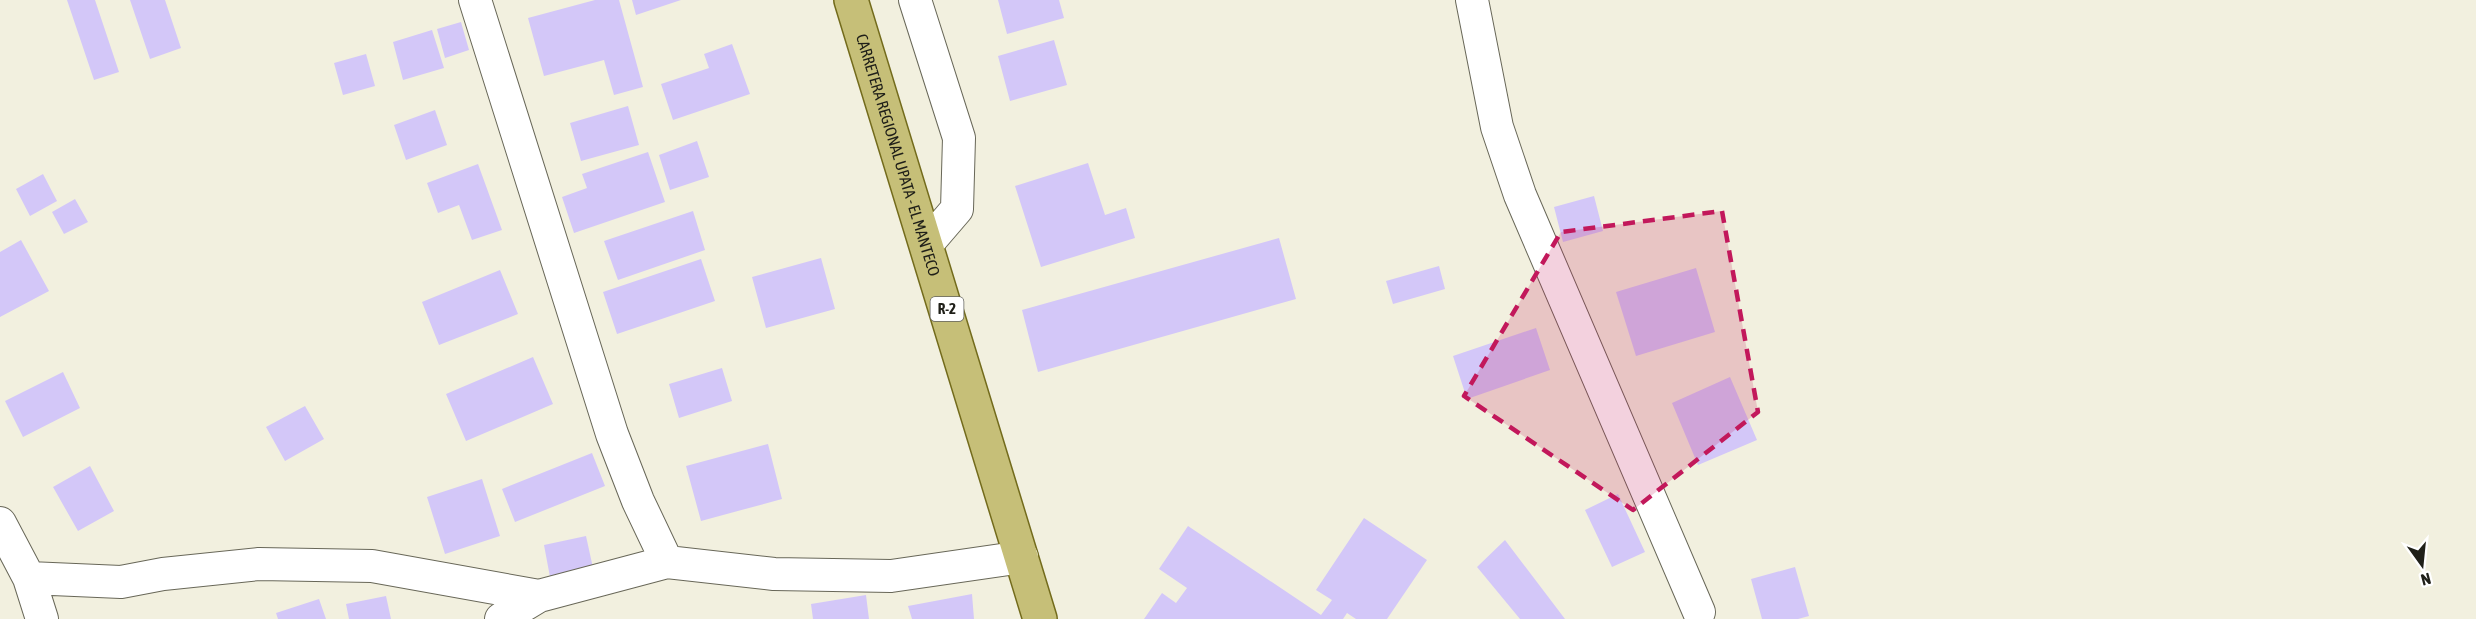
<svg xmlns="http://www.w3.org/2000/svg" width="2476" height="619" viewBox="0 0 2476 619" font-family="'Asap Condensed',sans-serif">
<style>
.building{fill:#d3c7f8}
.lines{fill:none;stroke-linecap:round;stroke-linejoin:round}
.street-casing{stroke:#686758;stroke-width:34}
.primary-casing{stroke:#736b1c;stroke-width:36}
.street{stroke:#fff;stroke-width:32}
.primary{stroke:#c6bf78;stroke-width:33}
.marked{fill:#c2185b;fill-opacity:0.2;stroke:#c2185b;stroke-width:4.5;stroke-dasharray:12 8;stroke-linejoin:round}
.labels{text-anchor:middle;stroke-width:5;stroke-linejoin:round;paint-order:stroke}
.shield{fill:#fff;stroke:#63635e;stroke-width:1.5}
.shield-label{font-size:15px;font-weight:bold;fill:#202019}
.street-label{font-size:16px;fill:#202019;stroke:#fff}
</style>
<rect width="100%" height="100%" fill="#f2f0df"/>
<path class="building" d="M67 0H95L119 72 94 80Z
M130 0H165L181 48 150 59Z
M595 0H619L643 87 614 95 604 60 544 76 528 18Z
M632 0H681L636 15Z
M998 0H1059L1064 18 1007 34Z
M461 22 469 50 445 58 437 29Z
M432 30 444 68 403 80 393 42Z
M1054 40 1067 85 1010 101 998 56Z
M732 44 750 94 673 120 661 84 709 68 704 54Z
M366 54 375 86 343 95 334 63Z
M628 106 639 145 581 161 570 123Z
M435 110 447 145 406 160 394 125Z
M697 141 709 177 670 190 659 155Z
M648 152 665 202 574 233 562 197 587 188 582 174Z
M1088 163 1105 215 1126 208 1135 238 1041 267 1015 186Z
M478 164 502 230 472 240 459 205 438 213 427 183Z
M43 174 57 201 30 216 16 189Z
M1594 196 1603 231 1563 242 1554 207Z
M75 199 88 222 64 234 52 212Z
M693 211 705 250 618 280 604 241Z
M1279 238 1296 299 1038 372 1022 310Z
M21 240 49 291 0 317V252Z
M821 258 835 309 766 328 752 277Z
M701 259 715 301 617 334 603 292Z
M1439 266 1445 289 1393 304 1386 281Z
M1696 268 1715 332 1636 356 1616 292Z
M500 270 518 314 439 345 422 302Z
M1536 328 1550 370 1467 399 1453 356Z
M533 357 553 404 466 441 446 394Z
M722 368 732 401 679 418 669 384Z
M63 372 80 408 23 437 5 401Z
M1730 377 1757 440 1698 465 1672 403Z
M305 406 324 439 285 461 266 427Z
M768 444 782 499 701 521 686 466Z
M592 453 605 486 515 522 502 489Z
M90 466 114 511 78 531 53 487Z
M482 479 500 536 445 554 427 497Z
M1618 494 1645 552 1612 567 1585 510Z
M1364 518 1427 560 1387 619H1356L1347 613 1343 619H1144L1162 593 1176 603 1187 588 1159 569 1188 526 1321 615 1332 600 1316 590Z
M586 536 593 568 550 577 544 545Z
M1505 540 1565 619H1520L1477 567Z
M1795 567 1809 616 1798 619H1762L1751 579Z
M972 594 974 619H912L908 606Z
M866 595 869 619H813L811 604Z
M386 596 391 619H349L346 604Z
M319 599 326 619H278L276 613Z"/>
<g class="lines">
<g class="street-casing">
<path id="street" d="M475 0 612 434 638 501 667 562
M915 0 959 138 957 209 927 244
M1472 0 1497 127 1520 195 1699 612
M0 523 29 578 42 619
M29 578 121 582 163 574 259 564 372 566 539 596 667 562 774 574 891 576 1022 557
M501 619 539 596"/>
</g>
<g class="primary-casing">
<g id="primary">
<path id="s1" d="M851 0 1040 619"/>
</g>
</g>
<use href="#street" class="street"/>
<use href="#primary" class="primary"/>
</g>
<path class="marked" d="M1722 211 1758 412 1633 510 1464 396 1561 232Z"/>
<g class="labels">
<rect class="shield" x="930.5" y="297" width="33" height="24" rx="4.5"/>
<g class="shield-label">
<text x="947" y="314">R-2</text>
</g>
<g class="street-label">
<text dy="6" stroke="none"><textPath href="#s1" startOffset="162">CARRETERA REGIONAL UPATA - EL MANTECO</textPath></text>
</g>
</g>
<g transform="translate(2422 565) rotate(165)" stroke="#ffffff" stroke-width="4.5" paint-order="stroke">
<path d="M0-4.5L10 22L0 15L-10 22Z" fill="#202019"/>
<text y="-9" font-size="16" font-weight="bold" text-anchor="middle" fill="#202019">N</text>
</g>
</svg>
